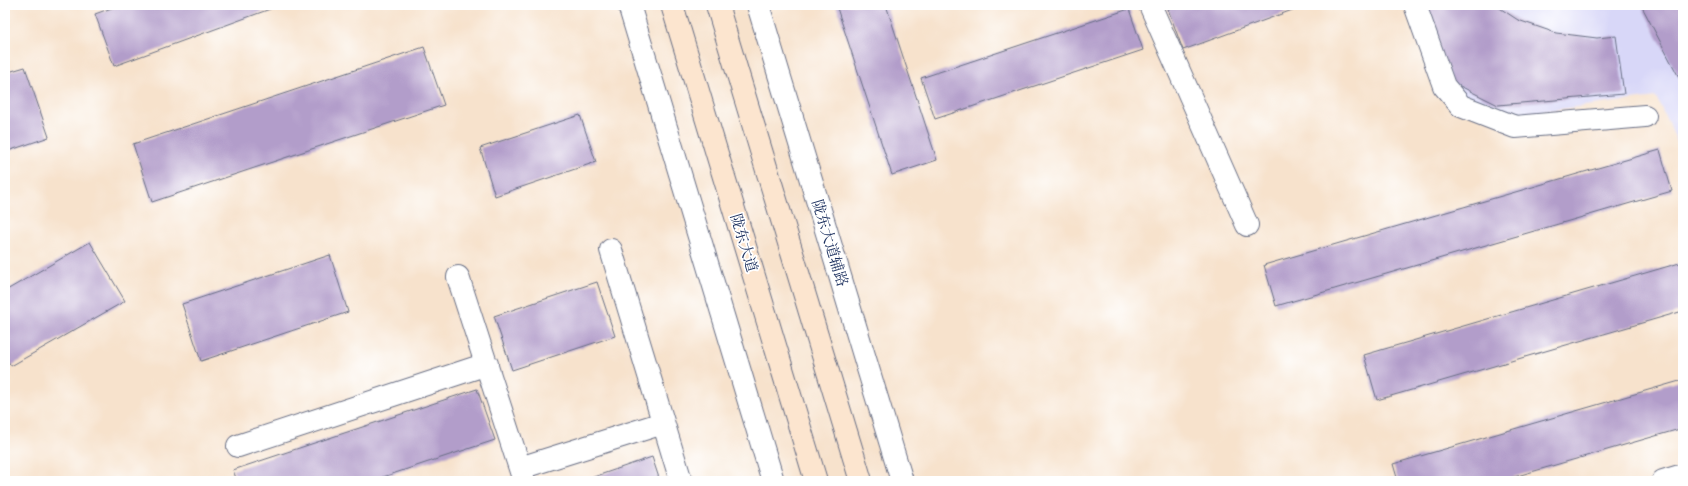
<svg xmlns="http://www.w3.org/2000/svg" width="1688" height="486" viewBox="0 0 1688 486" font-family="Cardo,'Noto Serif SC',serif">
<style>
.built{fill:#d8d7f8}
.building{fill:#b29dca}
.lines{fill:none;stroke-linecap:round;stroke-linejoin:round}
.minor-casing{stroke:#686e84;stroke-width:24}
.tertiary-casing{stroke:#686e84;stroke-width:24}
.secondary-casing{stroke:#686e84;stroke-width:24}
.minor{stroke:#fff;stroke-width:22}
.tertiary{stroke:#fff;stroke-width:22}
.secondary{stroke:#fce5cf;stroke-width:22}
.labels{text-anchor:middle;stroke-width:3.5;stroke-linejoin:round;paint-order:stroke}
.street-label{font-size:15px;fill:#1b2f5e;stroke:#fff}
</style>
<rect width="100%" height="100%" fill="#fff"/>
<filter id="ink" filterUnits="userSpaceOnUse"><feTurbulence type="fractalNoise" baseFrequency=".025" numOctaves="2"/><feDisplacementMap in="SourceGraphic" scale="8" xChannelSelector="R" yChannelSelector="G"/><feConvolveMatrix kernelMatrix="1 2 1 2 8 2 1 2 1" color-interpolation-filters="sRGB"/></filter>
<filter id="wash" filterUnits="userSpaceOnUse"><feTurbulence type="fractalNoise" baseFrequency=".012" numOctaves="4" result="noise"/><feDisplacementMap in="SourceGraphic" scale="16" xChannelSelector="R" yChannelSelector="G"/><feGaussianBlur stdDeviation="0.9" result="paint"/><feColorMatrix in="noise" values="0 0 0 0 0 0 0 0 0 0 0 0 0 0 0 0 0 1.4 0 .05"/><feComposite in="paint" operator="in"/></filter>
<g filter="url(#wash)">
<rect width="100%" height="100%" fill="#f7e2cc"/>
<path class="built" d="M1418 5H1683V154L1656 97 1506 116 1446 87Z"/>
<g id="blocks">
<path class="building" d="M120 5H281L114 66 95 14Z
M836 5H886L937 160 892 175Z
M1180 5H1306L1183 50 1168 9Z
M1422 5H1495L1518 20 1556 33 1597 38 1616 36 1624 94 1498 105 1452 82Z
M1641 5H1683V85Z
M1129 9 1143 50 935 119 921 78Z
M424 47 444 105 152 202 133 144Z
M25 67 49 137 5 152V73Z
M580 115 596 162 495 196 480 148Z
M1660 150 1672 191 1276 306 1264 265Z
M90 242 125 301 11 366 5 356V291Z
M330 255 348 312 201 361 182 304Z
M1683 262V311L1377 400 1364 355Z
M597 282 615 336 512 370 494 316Z
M1683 380V428L1500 481H1398L1393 464Z
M477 389 495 440 371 481H237L233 470Z
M652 457 660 481H582Z"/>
</g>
</g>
<g filter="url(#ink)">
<use href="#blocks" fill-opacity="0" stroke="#686e84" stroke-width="1"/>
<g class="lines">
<g class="minor-casing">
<path id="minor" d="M1150 5 1247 225
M1415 5 1444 86 1461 106 1515 127 1645 116
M611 250 681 481
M458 277 524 481
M238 446 487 364
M520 468 663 423"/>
</g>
<g class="tertiary-casing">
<path id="tertiary" d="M629 5 773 481
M758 5 902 481
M1663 481 1683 475"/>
</g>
<g class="secondary-casing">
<path id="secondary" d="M672 5 816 481
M717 5 861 481"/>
</g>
<use href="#minor" class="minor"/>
<use href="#tertiary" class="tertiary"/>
<use href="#secondary" class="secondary"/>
</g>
</g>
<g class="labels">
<g class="street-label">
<text transform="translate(744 243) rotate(73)" y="5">陇东大道</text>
<text transform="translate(830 243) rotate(73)" y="5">陇东大道辅路</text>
</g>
</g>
<rect width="1688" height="486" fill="none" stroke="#fff" stroke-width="20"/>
</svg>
